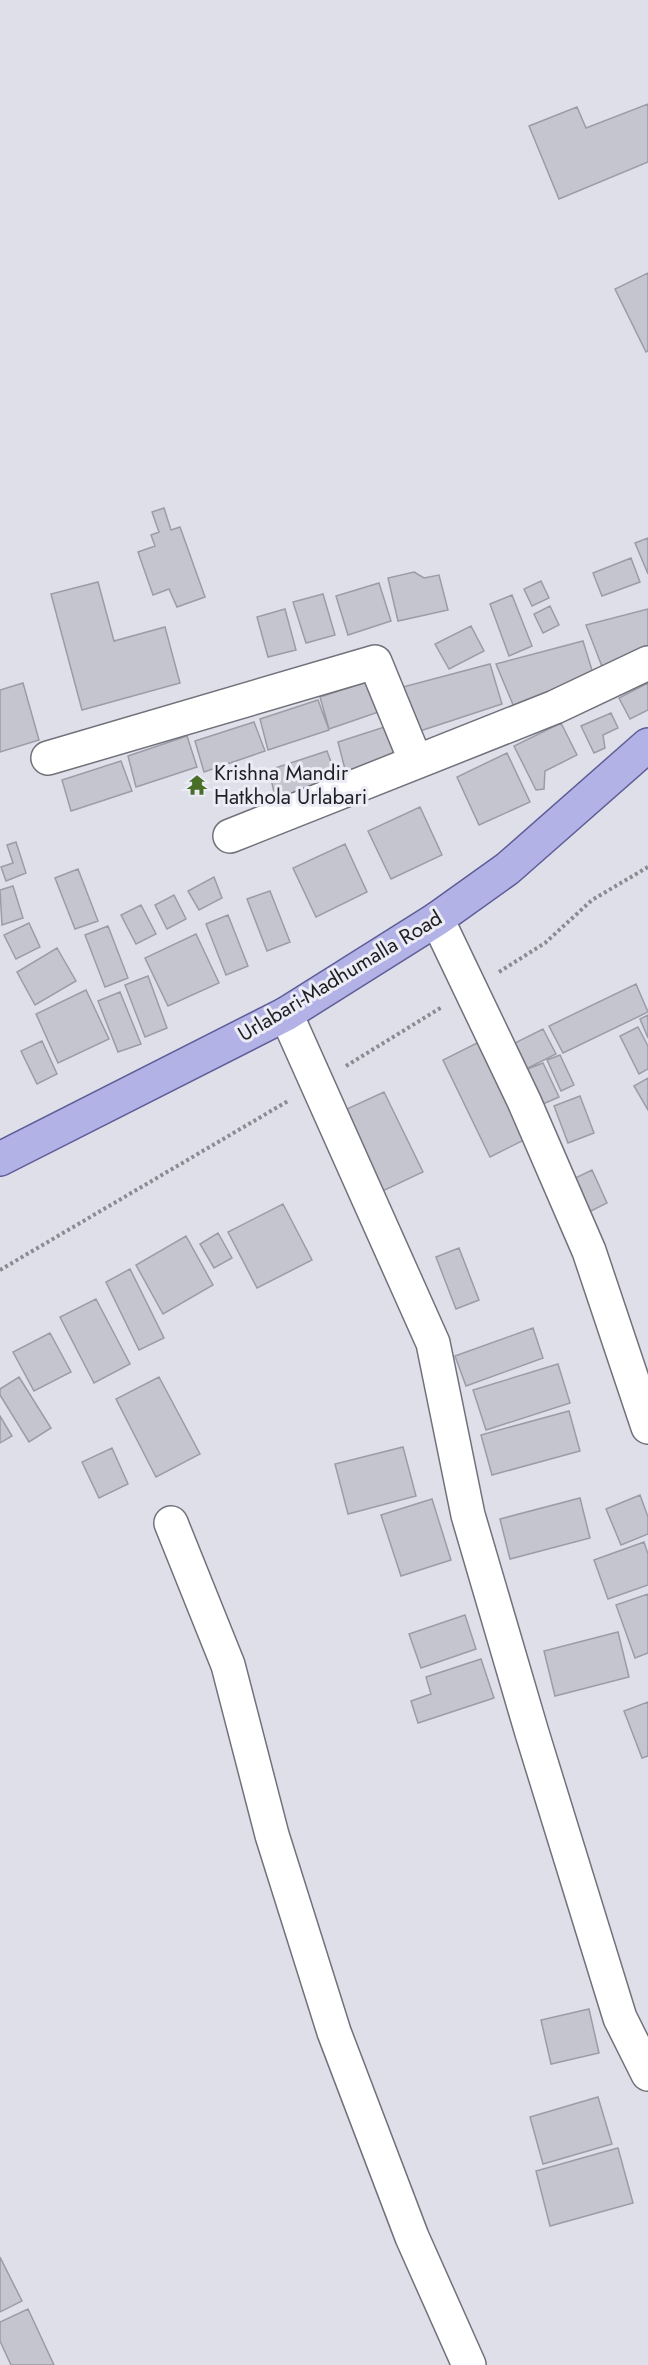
<svg xmlns="http://www.w3.org/2000/svg" width="648" height="2365" viewBox="0 0 648 2365" font-family="Jost,sans-serif">
<style>
.building{fill:#c4c5cf;stroke:#9c9ca6;stroke-width:1.5}
.lines{fill:none;stroke-linecap:round;stroke-linejoin:round}
.minor-casing{stroke:#71717b;stroke-width:36}
.major-casing{stroke:#5e5d97;stroke-width:36}
.path{stroke:#8b8b93;stroke-width:4;stroke-dasharray:3 3;stroke-linecap:butt}
.minor{stroke:#fff;stroke-width:33}
.major{stroke:#b3b2e6;stroke-width:33}
.labels{text-anchor:middle;stroke-width:6;stroke-linejoin:round;paint-order:stroke}
.poi-label{font-size:21px;fill:#1f1f23;stroke:#ebecf6;text-anchor:start}
.street-label{font-size:21px;fill:#1f1f23;stroke:#ebecf6}
</style>
<rect width="100%" height="100%" fill="#dedfe9"/>
<path class="building" d="M648 104V162L559 199 529 126 577 107 586 128Z
M648 273V351L646 352 615 289Z
M164 508 171 530 180 527 205 597 177 607 169 589 153 595 138 552 155 546 151 535 159 532 152 512Z
M648 538V574L635 543Z
M631 558 640 582 602 596 593 573Z
M414 572 424 578 439 575 448 610 398 621 388 578Z
M541 581 549 598 532 606 524 589Z
M98 582 114 641 165 627 180 683 82 710 51 594Z
M379 583 391 621 348 635 336 596Z
M323 594 335 635 306 643 293 602Z
M512 595 532 646 509 656 490 604Z
M550 606 559 625 543 633 534 614Z
M285 609 296 650 268 657 257 617Z
M648 609V654L603 669 586 625Z
M471 626 484 651 449 669 435 644Z
M583 641 595 680 514 707 496 664Z
M490 664 502 704 420 731 403 687Z
M379 678 390 708 329 729 320 697Z
M23 683 39 740 0 752V690Z
M648 683V710L630 719 619 698Z
M318 700 329 730 268 750 260 719Z
M611 713 618 728 603 735 605 748 594 753 581 726Z
M254 722 265 751 204 772 195 741Z
M397 723 407 753 346 773 338 742Z
M561 723 577 755 545 771 544 789 536 790 514 746Z
M187 736 197 767 136 787 128 756Z
M327 751 338 781 276 801 269 770Z
M507 753 530 802 479 825 457 777Z
M121 761 132 791 71 811 62 780Z
M420 807 442 855 391 879 368 831Z
M16 842 26 873 6 881 1 867 13 863 7 845Z
M345 844 367 892 316 917 293 868Z
M78 869 98 921 75 929 55 878Z
M214 877 222 898 199 910 188 891Z
M13 886 23 918 2 925 0 890Z
M270 891 290 942 267 951 247 899Z
M174 895 186 919 167 929 155 905Z
M141 905 156 934 136 944 121 915Z
M228 915 248 966 226 975 206 924Z
M29 923 40 947 16 959 4 935Z
M108 926 128 978 105 987 85 935Z
M196 934 219 983 168 1006 145 958Z
M57 948 76 981 35 1005 17 972Z
M148 976 167 1028 145 1037 125 985Z
M636 984 648 1012 563 1053 549 1026Z
M86 990 109 1039 58 1063 36 1014Z
M120 992 141 1044 118 1052 98 1001Z
M648 1015V1038L640 1019Z
M638 1027 648 1046V1069L639 1074 620 1036Z
M543 1029 556 1054 520 1072 507 1047Z
M483 1040 530 1137 490 1157 443 1060Z
M42 1041 57 1074 37 1084 21 1051Z
M560 1055 574 1085 561 1091 547 1060Z
M543 1063 559 1097 536 1107 520 1072Z
M648 1078V1110L634 1086Z
M384 1092 423 1172 374 1195 336 1114Z
M580 1096 594 1133 568 1143 554 1106Z
M592 1170 607 1203 587 1213 571 1180Z
M283 1204 312 1260 257 1288 228 1232Z
M218 1233 232 1258 214 1268 200 1244Z
M186 1236 213 1285 163 1314 136 1265Z
M459 1248 479 1300 456 1309 436 1257Z
M130 1269 164 1338 139 1350 106 1282Z
M96 1299 130 1364 94 1383 60 1317Z
M533 1328 543 1358 466 1386 455 1356Z
M50 1333 71 1372 34 1391 13 1352Z
M558 1364 570 1403 486 1430 473 1390Z
M19 1377 51 1428 29 1442 0 1395V1389Z
M159 1377 200 1454 156 1477 116 1399Z
M569 1411 580 1451 492 1475 481 1435Z
M0 1416 12 1436 0 1443Z
M403 1447 416 1496 348 1514 335 1464Z
M112 1448 128 1484 99 1498 82 1462Z
M640 1495 648 1517V1534L621 1545 606 1509Z
M580 1498 590 1538 510 1559 500 1519Z
M432 1499 451 1560 401 1576 381 1515Z
M644 1542 648 1554V1585L608 1599 594 1560Z
M648 1594V1653L635 1658 616 1605Z
M465 1615 476 1649 421 1668 409 1634Z
M618 1632 629 1677 555 1696 544 1651Z
M481 1659 494 1698 418 1723 411 1701 431 1694 426 1677Z
M648 1702V1756L642 1758 624 1711Z
M589 2009 599 2053 551 2064 541 2020Z
M598 2097 612 2144 543 2164 530 2117Z
M618 2148 633 2203 550 2226 536 2171Z
M0 2257 22 2301 0 2312Z
M28 2309 54 2365H11L0 2341V2322Z"/>
<g class="lines">
<g class="minor-casing">
<path id="minor" d="M48 758 375 662 416 762
M230 836 555 707 648 663
M437 919 524 1101 589 1251 648 1427
M286 1014 433 1343 468 1515 532 1733 620 2018 648 2074
M171 1523 228 1665 272 1835 334 2032 412 2237 469 2365"/>
</g>
<g class="major-casing">
<path id="major" d="M0 1159 286 1014 437 919 507 869 648 745"/>
</g>
<path class="path" d="M499 972 545 943 592 900 648 867
M346 1066 442 1007
M0 1270 288 1101"/>
<use href="#minor" class="minor"/>
<use href="#major" class="major"/>
</g>
<defs>
<g id="temple-bare" transform="scale(1.62)"><path d="M0-6L5-2H3V0L6.5 2.5H4V6H1.5V3h-3V6H-4V2.5H-6.5L-3 0V-2H-5Z" fill="#486e28" stroke="#ebecf6" stroke-width="2.5" paint-order="stroke"/></g>
</defs>
<g fill-rule="evenodd">
<use href="#temple-bare" x="197" y="785"/>
</g>
<g class="labels">
<g class="poi-label">
<text x="214" y="780">Krishna Mandir<tspan x="214" dy="24">Hatkhola Urlabari</tspan></text>
</g>
<g class="street-label">
<text transform="translate(340 976) rotate(-31)" y="7">Urlabari-Madhumalla Road</text>
</g>
</g>
</svg>
